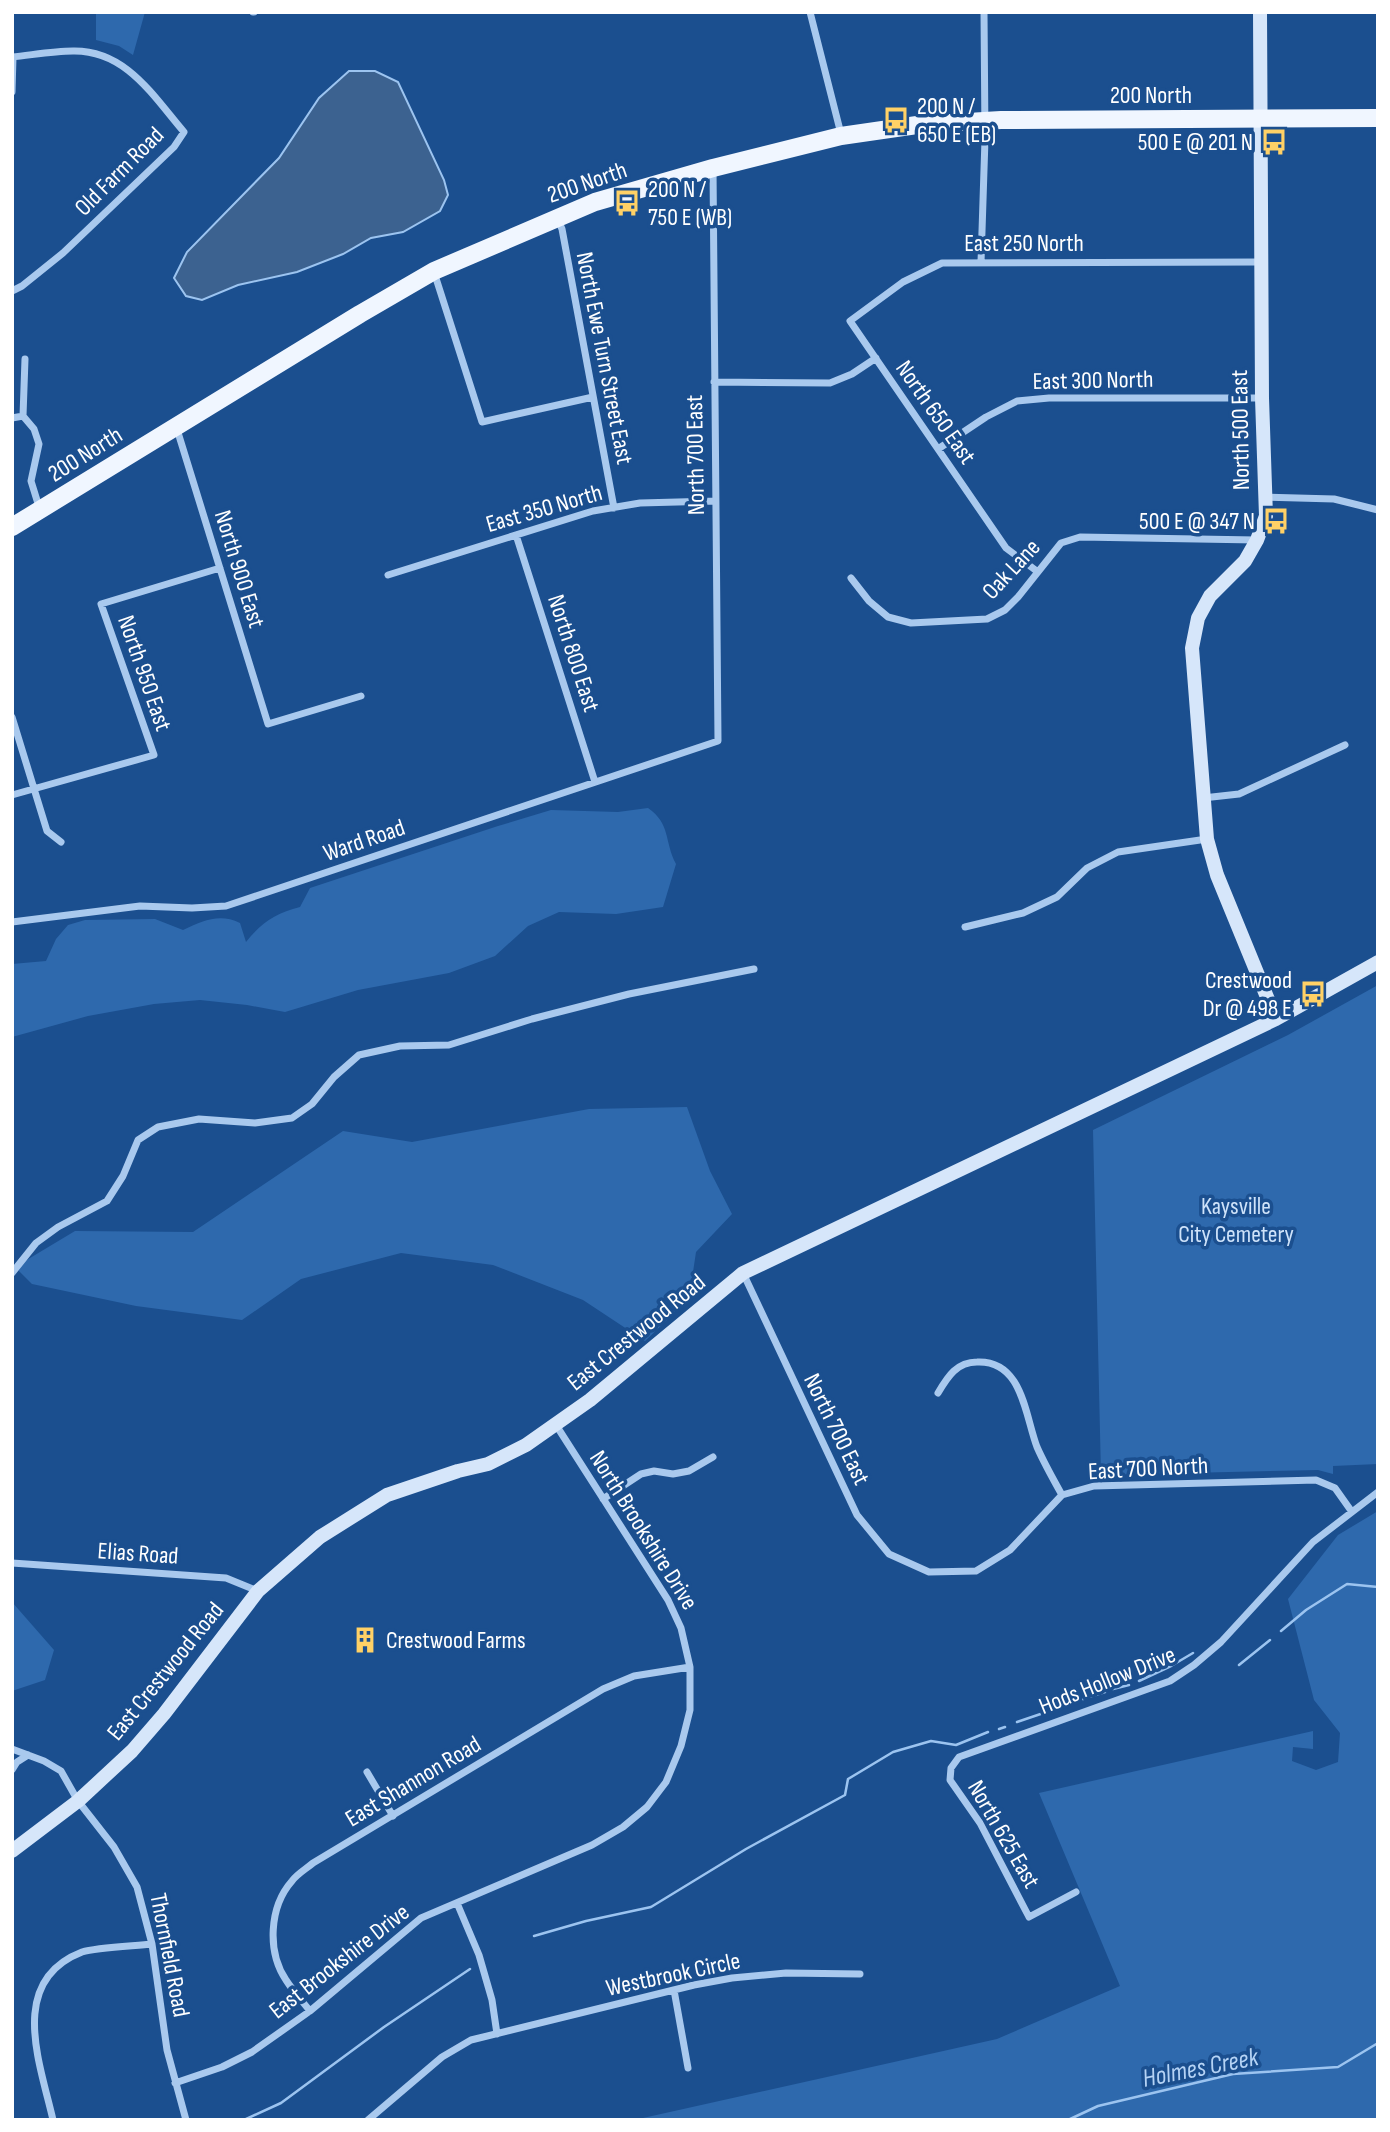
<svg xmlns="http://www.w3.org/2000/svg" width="1390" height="2132" viewBox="0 0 1390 2132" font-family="'Sofia Sans Condensed',sans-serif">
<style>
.green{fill:#2e69ad}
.water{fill:#3c6290;stroke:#9cc4f0;stroke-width:2}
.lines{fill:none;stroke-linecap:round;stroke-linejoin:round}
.stream{stroke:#9cc4f0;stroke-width:2.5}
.street{stroke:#a9c9ee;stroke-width:7}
.secondary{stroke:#d6e6fa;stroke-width:14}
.primary{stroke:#f0f6ff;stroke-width:18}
.labels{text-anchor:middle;stroke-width:7;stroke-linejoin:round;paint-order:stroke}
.street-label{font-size:24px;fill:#fff;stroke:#1b4f8f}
.poi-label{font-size:24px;fill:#fff;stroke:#1b4f8f;text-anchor:start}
.park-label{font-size:24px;fill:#cfe3fa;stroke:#1b4f8f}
.water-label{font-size:26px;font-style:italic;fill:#b5d3f5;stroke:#1b4f8f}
</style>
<rect width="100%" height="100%" fill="#1b4f8f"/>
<path class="green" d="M96 12H145L133 55 119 46 96 40Z
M648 808C671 824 664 841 676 864L663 907 616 914 559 912 528 926 495 956 449 973 358 990 285 1012 247 1005 200 1000 154 1004 88 1016 12 1037V964L46 961 56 939 68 925 85 920 155 919 183 930C203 921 219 913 240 923L246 942C261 923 276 913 300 907L310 888 498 826 551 810 618 812Z
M1378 985V1464L1333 1466V1474L1318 1470 1101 1475 1093 1130 1288 1035Z
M687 1107 710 1171 732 1214 696 1252 689 1299 645 1341 583 1300 493 1265 401 1253 301 1279 242 1320 136 1306 32 1284 15 1267 75 1231 193 1232 343 1131 412 1142 589 1109Z
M1378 1511V2120H634L997 2039 1120 1986 1039 1793 1313 1731V1749L1293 1747 1292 1761 1316 1770 1338 1762 1340 1733 1314 1700 1288 1599 1338 1535Z
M12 1602 54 1650 45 1680 12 1691Z"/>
<path class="water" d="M349 71H375L398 82 444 180 448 195 440 211 403 232 371 238 343 254 297 272 238 285 202 300 186 296 174 278 187 252 279 158 319 98Z"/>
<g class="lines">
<path class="stream" d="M1281 1631 1306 1610 1347 1584 1378 1587
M1239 1665 1270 1640
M1139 1681 1171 1666 1193 1653
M1113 1689 1129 1685
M1083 1699 1105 1692
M1017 1722 1073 1703
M999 1729 1005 1727
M534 1936 586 1921 651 1907 746 1849 845 1795 848 1779 893 1752 931 1741 956 1745 988 1732
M244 2120 281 2103 384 2027 470 1969
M1068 2120 1098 2106 1233 2074 1338 2067 1378 2043"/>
<path class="street" d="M253 12H254
M810 12 841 134
M12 57C32 55 53 51 73 51 126 50 153 96 184 132L174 147 63 253 22 286 12 291
M12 92 13 57
M558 220 562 229 614 508
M981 262 985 139 984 12
M434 272 482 422 593 397
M714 382 830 383 852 374 876 358
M23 416 25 359
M12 418 23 416 34 429 39 444 31 481 40 510
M176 426 268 724 361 696
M938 449 986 417 1017 401 1049 398H1262
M1265 497 1334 499 1378 510
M516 535 595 782
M1038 572 1006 548 850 321 903 282 942 263 1260 262
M388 575 593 511 640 503 715 501
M851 578 869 601 888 617 911 623 987 619 1005 610 1018 597 1061 543 1080 537 1256 540
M12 717 47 831 61 842
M12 795 154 755 101 604 220 568
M1203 798 1239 794 1345 745
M12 922 140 906 192 908 226 906 718 741 713 168
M965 927 1023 913 1057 897 1087 868 1118 852 1207 839
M12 1273 36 1243 58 1227 107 1201 123 1176 138 1140 158 1127 199 1119 255 1123 292 1118 312 1104 334 1077 359 1055 400 1046 449 1045 532 1019 629 994 754 969
M743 1273 857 1515 889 1554 929 1572 976 1571 1010 1550 1062 1495 1094 1486 1316 1480 1335 1488 1352 1512 1378 1492
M938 1393C948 1376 957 1362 977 1362 1023 1360 1025 1416 1037 1447 1044 1463 1053 1479 1062 1495
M603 1499 641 1474 654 1471 673 1474 689 1471 713 1457
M12 1563 226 1578 258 1591
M12 1749 44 1761 61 1771 78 1801 114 1847 137 1887 152 1944 167 2050 186 2120
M12 1770 17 1762 28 1755
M367 1772 393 1816
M1076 1892 1029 1917 980 1823 950 1780 951 1768 959 1757 1170 1681 1194 1665 1221 1642 1313 1542 1352 1512
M457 1903 479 1955 492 2000 497 2034
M674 1990 688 2068
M310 2011C302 2001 293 1991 286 1980 267 1952 269 1907 292 1881 297 1874 306 1869 313 1863L603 1689 634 1676 690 1667
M175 2083 222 2067 252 2052 310 2011 421 1918 592 1845 623 1827 647 1807 666 1782 681 1746 690 1710V1667L681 1628 668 1600 556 1425
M53 2120C40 2063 7 1981 82 1952 97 1947 134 1946 152 1944
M368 2120 442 2057 471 2040 694 1985 732 1978 786 1973 860 1974"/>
<path class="secondary" d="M1260 12 1262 398 1266 516 1257 540 1245 561 1210 596 1198 618 1192 648 1207 839 1217 875 1276 1019
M12 1851 78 1801 132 1751 164 1714 258 1591 320 1537 387 1495 458 1471 488 1464 526 1445 590 1400 743 1273 1276 1019 1378 962"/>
<path class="primary" d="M12 527 360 314 434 271 595 202 713 168 841 136 917 125 1001 120 1378 118"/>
</g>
<defs>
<g id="bus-bare" transform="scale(2.1)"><path d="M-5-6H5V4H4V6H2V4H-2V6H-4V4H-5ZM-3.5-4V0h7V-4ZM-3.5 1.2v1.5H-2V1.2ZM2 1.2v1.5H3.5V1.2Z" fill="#ffd166" stroke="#1b4f8f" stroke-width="2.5" paint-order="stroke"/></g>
<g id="building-bare" transform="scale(2.1)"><path d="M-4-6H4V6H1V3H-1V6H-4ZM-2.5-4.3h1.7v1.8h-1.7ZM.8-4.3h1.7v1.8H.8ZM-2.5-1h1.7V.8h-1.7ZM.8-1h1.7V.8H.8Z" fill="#ffd166" stroke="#1b4f8f" stroke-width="2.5" paint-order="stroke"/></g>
</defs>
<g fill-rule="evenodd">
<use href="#bus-bare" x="896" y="120"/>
<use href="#bus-bare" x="1274" y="142"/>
<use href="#bus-bare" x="627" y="203"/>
<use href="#bus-bare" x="1276" y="521"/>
<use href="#bus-bare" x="1313" y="994"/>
<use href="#building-bare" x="365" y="1640"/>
</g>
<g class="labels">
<g class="street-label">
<text x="1151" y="103">200 North</text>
<text transform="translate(119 171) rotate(-45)" y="8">Old Farm Road</text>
<text transform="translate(587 182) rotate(-19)" y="8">200 North</text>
<text x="1024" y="251">East 250 North</text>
<text transform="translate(605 358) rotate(79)" y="8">North Ewe Turn Street East</text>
<text transform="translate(1093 380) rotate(-1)" y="8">East 300 North</text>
<text transform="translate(936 412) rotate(55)" y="8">North 650 East</text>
<text transform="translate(1240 430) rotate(-91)" y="8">North 500 East</text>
<text transform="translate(85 454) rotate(-32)" y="8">200 North</text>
<text transform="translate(695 455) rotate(-91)" y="8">North 700 East</text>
<text transform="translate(544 508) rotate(-16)" y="8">East 350 North</text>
<text transform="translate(240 569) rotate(73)" y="8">North 900 East</text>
<text transform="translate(1011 569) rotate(-47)" y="8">Oak Lane</text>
<text transform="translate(574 653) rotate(72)" y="8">North 800 East</text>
<text transform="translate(145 673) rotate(71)" y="8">North 950 East</text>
<text transform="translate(364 840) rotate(-19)" y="8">Ward Road</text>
<text transform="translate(636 1332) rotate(-39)" y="8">East Crestwood Road</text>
<text transform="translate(837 1429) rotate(64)" y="8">North 700 East</text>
<text transform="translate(1148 1468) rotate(-3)" y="8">East 700 North</text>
<text transform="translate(644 1530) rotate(58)" y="8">North Brookshire Drive</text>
<text transform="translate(138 1553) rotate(4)" y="8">Elias Road</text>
<text transform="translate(165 1671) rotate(-51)" y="8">East Crestwood Road</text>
<text transform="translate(1107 1680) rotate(-22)" y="8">Hods Hollow Drive</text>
<text transform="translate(413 1781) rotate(-31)" y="8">East Shannon Road</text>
<text transform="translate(1004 1834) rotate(60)" y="8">North 625 East</text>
<text transform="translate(170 1955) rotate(79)" y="8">Thornfield Road</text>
<text transform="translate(339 1961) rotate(-38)" y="8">East Brookshire Drive</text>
<text transform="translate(673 1974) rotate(-12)" y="8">Westbrook Circle</text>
</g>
<g class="poi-label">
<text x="917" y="114">200 N /<tspan x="917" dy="28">650 E (EB)</tspan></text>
<text x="1253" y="150" text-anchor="end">500 E @ 201 N</text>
<text x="648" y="197">200 N /<tspan x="648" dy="28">750 E (WB)</tspan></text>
<text x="1255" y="529" text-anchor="end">500 E @ 347 N</text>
<text x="1292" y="988" text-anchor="end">Crestwood<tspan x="1292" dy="28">Dr @ 498 E</tspan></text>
<text x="386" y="1648">Crestwood Farms</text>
</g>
<g class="park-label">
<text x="1236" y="1214">Kaysville<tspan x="1236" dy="28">City Cemetery</tspan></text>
</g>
<g class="water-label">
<text transform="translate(1200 2067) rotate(-11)" y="9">Holmes Creek</text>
</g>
</g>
<rect width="1390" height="2132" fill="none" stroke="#ffffff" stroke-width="28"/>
</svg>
